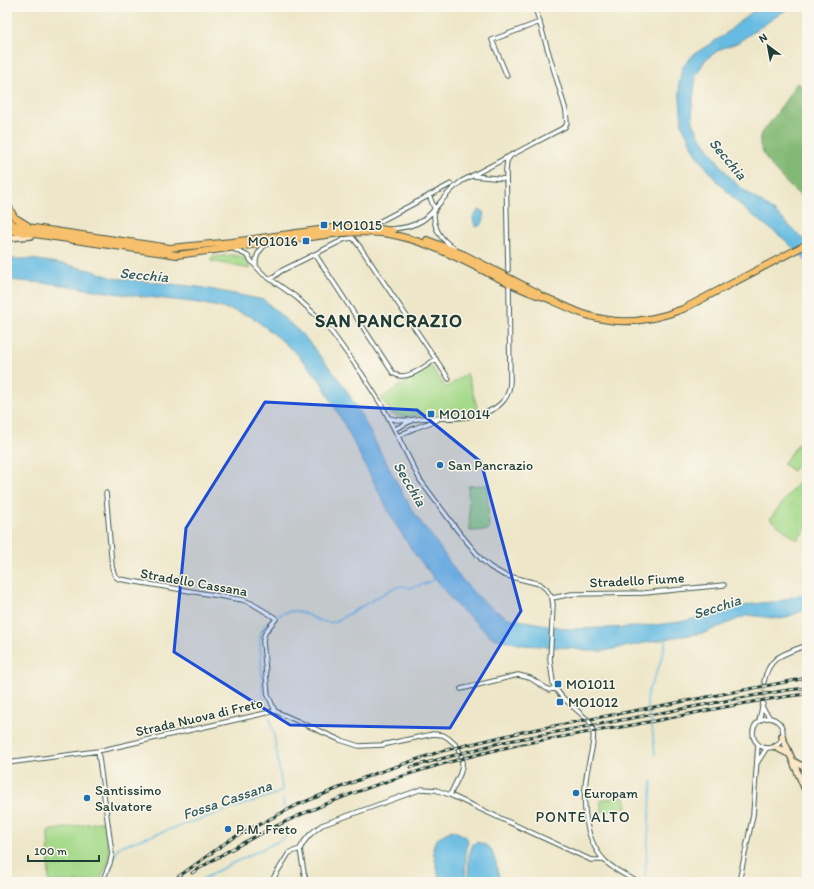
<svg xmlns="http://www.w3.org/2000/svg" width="814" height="889" viewBox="0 0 814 889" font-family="Itim,sans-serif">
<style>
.green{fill:#a4d98a;stroke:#628b5f}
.forest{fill:#83b976;stroke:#517b55}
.water{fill:#66bbe2;stroke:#427c8b}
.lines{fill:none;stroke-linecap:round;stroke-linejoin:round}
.stream{stroke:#66bbe2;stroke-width:1.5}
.street-tunnel{stroke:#c4c4aa;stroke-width:3.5;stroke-dasharray:3.5 2;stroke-linecap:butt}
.street-casing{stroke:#3e564a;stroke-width:5.5}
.secondary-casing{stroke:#3e564a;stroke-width:8}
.primary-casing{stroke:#3e564a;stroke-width:8}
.street{stroke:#fff;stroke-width:3.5}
.secondary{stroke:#fce6c4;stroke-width:5.5}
.primary{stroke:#f7c06c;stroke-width:6}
.rail-casing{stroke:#1f3d34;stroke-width:3}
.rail{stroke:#fbf7ec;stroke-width:1.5;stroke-dasharray:4.5;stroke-linecap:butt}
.marked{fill:#1d4ed8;fill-opacity:0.2;stroke:#1d4ed8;stroke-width:3;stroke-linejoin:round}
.poi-dot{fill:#1f6fb2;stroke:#fbf7ec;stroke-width:1.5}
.labels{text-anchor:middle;stroke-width:3;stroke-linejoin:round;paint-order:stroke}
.poi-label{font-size:14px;fill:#1f3d34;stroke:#fbf7ec;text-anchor:start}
.street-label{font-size:14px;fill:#1f3d34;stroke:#fbf7ec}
.water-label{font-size:15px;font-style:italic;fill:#315c60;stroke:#fbf7ec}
.neighbourhood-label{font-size:15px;letter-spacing:1px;fill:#1f3d34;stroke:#fbf7ec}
.district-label{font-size:18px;font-weight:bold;letter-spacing:1px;fill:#1f3d34;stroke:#fbf7ec}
</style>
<rect width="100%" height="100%" fill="#fbf7ec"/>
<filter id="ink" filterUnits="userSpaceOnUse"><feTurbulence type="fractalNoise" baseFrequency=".025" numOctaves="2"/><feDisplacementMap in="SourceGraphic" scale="8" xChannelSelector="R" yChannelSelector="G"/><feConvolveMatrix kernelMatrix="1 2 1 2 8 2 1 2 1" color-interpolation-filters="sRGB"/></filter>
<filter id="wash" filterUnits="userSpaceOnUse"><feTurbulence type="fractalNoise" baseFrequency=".012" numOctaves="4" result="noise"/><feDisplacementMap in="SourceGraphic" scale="16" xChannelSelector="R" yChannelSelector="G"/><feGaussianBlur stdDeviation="0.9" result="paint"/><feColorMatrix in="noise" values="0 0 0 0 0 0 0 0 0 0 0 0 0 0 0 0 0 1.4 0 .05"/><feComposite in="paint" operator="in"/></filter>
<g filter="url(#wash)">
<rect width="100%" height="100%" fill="#ede6c8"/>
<path class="green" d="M231 255C243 256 246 257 250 269L211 261V258L213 257Z
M431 366 446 388 467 373 478 410 402 417 392 414 381 398Z
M798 444 807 451V453L793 471 783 464Z
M807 471V528L797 540 770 519Z
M487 485 489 530 470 531 468 486Z
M625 796 627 808 602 812 600 800Z
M105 821 109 853V861L99 882H49L48 831Z"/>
<path class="forest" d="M797 83 807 89V202C794 190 751 154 761 133 763 130 767 127 769 124 779 111 788 96 797 83Z"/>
<path class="water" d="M760 7H790L737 43 720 49 705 60 696 76 692 108 693 122 699 135 730 178 741 188 775 212 807 243V262L784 239 743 208 718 182 698 157 682 125 679 84 682 68 694 54 723 36 745 17Z
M479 210 483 211 484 219 481 225 476 227 474 223 473 217Z
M7 259H31L64 264 94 271 113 278 199 287 264 300 304 336 341 382 359 411 403 494 416 516 434 539 459 576 475 594 493 609 508 618 569 629 637 627 680 622 752 604 780 601 807 592V609L782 619 748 615 704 633 676 637 603 651H585L570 648 525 645 493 638 455 604 414 553 394 522 344 424 320 380 297 354 279 338 252 317 232 310 200 303 113 293 56 284 7 280Z
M452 830 465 836 468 840 466 855 465 877C460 885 448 882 440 882L433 849C434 837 443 835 452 830Z
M478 842 487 846 491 849 496 863 499 877 495 882H476L468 877 469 855 473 844Z"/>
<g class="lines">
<path class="stream" d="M267 711 263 699 260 640C260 631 264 625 271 620 304 597 309 626 335 622L393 588 402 586 411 588 427 583 436 578
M655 755 652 726 647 701 648 691 659 667 667 638
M283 799 284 807
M645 878 652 782
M104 882 111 868 117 849 121 846 281 792 282 788 274 735 269 715
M198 882 221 869 281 840C288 835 288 833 286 825"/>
</g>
</g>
<g filter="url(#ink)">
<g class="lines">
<path class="street-tunnel" d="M763 703 764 682"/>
<g class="street-casing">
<path id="street" d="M507 76 492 40 540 22
M473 176 506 179
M429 195 435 210
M434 212C433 230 442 240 455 249
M377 223 451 184
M391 229C437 226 431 203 462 181L565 127 567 123 566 111 535 7
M232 248 248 256 252 262 263 274 296 297 320 319 333 334 362 374 384 409 420 480 458 531 482 560 490 567 504 575 540 584 546 589 552 598 553 605 550 660 553 683 555 688 562 697 589 721C597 732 592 749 589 762 582 793 581 836 605 861 614 870 627 876 638 882
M315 254 393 373C405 383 425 366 436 359
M256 266C255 256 259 251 266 244
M508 270 506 170 507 161 511 155
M271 279 281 271 345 239 353 238 360 247 449 379
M389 418C405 423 414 418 429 418 450 419 490 419 504 400 509 394 510 387 510 380L509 287
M395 429 411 421
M398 436 415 428 437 420
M106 493 112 567 115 576 119 579 243 600 251 603 274 617 276 619C270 627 264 630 263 641L268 695 275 711
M552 598 572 594 644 593 724 585
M764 682C769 655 785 654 807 645
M461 689 518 675 530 678 549 690 555 688
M762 707 770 718
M753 733a15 15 0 1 1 30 0a15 15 0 1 1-30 0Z
M759 721 763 703
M98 751 112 854 110 863 102 882
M7 763 98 751 275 711 340 740 359 746 382 745 433 734 443 735 448 738 456 745 461 754 462 760V766L460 774 450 795
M757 763 766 749
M300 849 304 873 307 882
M271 882 289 853 300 849C305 838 312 832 322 825L422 789 436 790 450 795 591 860H604
M739 882 753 815 758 745"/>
</g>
<g class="secondary-casing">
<path id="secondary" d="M7 238 31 236
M782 736 807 794
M775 747 789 754
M793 761 798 764 807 768"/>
</g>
<g class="primary-casing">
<path id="primary" d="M7 204 14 217 27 225
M7 220 14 225 170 248 232 242 340 227 374 228 393 231
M7 230 177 255 341 233C357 232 373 231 389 234 440 243 482 273 529 292 535 295 542 296 549 299 567 307 584 316 603 319 630 325 657 319 683 309L807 244
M427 240 465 255 538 293"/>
</g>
<use href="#street" class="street"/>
<use href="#secondary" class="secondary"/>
<use href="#primary" class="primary"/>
<g class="rail-casing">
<path id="rail" d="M411 767 503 742 746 697 788 690 807 688
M192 873C286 812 394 774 504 748 548 738 593 732 638 724 694 714 750 700 807 694
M171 882 231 839 297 805 371 775 442 751 522 732 807 678"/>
</g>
<use href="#rail" class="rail"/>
</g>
</g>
<path class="marked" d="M265 402 417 410 481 462 521 611 450 728 290 725 174 652 186 528Z"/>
<g class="poi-dot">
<rect x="320" y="221" width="8" height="8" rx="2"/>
<rect x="302" y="237" width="8" height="8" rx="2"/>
<rect x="427" y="410" width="8" height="8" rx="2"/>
<circle cx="440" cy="465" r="4"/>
<rect x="554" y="680" width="8" height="8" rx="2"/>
<rect x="556" y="698" width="8" height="8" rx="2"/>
<circle cx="576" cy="793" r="4"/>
<circle cx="87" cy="798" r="4"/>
<circle cx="228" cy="829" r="4"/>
</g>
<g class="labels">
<g class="poi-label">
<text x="332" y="230">MO1015</text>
<text x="298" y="246" text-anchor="end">MO1016</text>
<text x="439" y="419">MO1014</text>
<text x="448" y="470">San Pancrazio</text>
<text x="566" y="689">MO1011</text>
<text x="568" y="707">MO1012</text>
<text x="95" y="795">Santissimo<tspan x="95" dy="16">Salvatore</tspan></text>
<text x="584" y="798">Europam</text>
<text x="236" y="834">P.M. Freto</text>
</g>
<g class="street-label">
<text transform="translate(637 580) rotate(-3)" y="5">Stradello Fiume</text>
<text transform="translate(194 582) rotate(10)" y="5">Stradello Cassana</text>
<text transform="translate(199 717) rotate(-13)" y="5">Strada Nuova di Freto</text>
</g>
<g class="water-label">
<text transform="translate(728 159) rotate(50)" y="5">Secchia</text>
<text transform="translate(144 275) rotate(5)" y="5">Secchia</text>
<text transform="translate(410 484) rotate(59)" y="5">Secchia</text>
<text transform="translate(717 607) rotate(-18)" y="5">Secchia</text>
<text transform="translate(227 800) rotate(-19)" y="5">Fossa Cassana</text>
</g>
<g class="neighbourhood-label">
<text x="583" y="822">PONTE ALTO</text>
</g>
<g class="district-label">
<text x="389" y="327">SAN PANCRAZIO</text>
</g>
</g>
<rect width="814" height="889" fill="none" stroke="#fbf7ec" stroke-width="24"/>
<g transform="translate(768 46) rotate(328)" stroke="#fbf7ec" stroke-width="3" paint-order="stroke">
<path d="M0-3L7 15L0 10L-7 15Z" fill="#1f3d34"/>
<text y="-6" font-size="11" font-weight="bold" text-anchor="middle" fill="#1f3d34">N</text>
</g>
<path d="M28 855v6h71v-6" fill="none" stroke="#1f3d34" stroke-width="2"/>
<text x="34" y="855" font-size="12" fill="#1f3d34" stroke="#fbf7ec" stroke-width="3" paint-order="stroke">100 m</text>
</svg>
